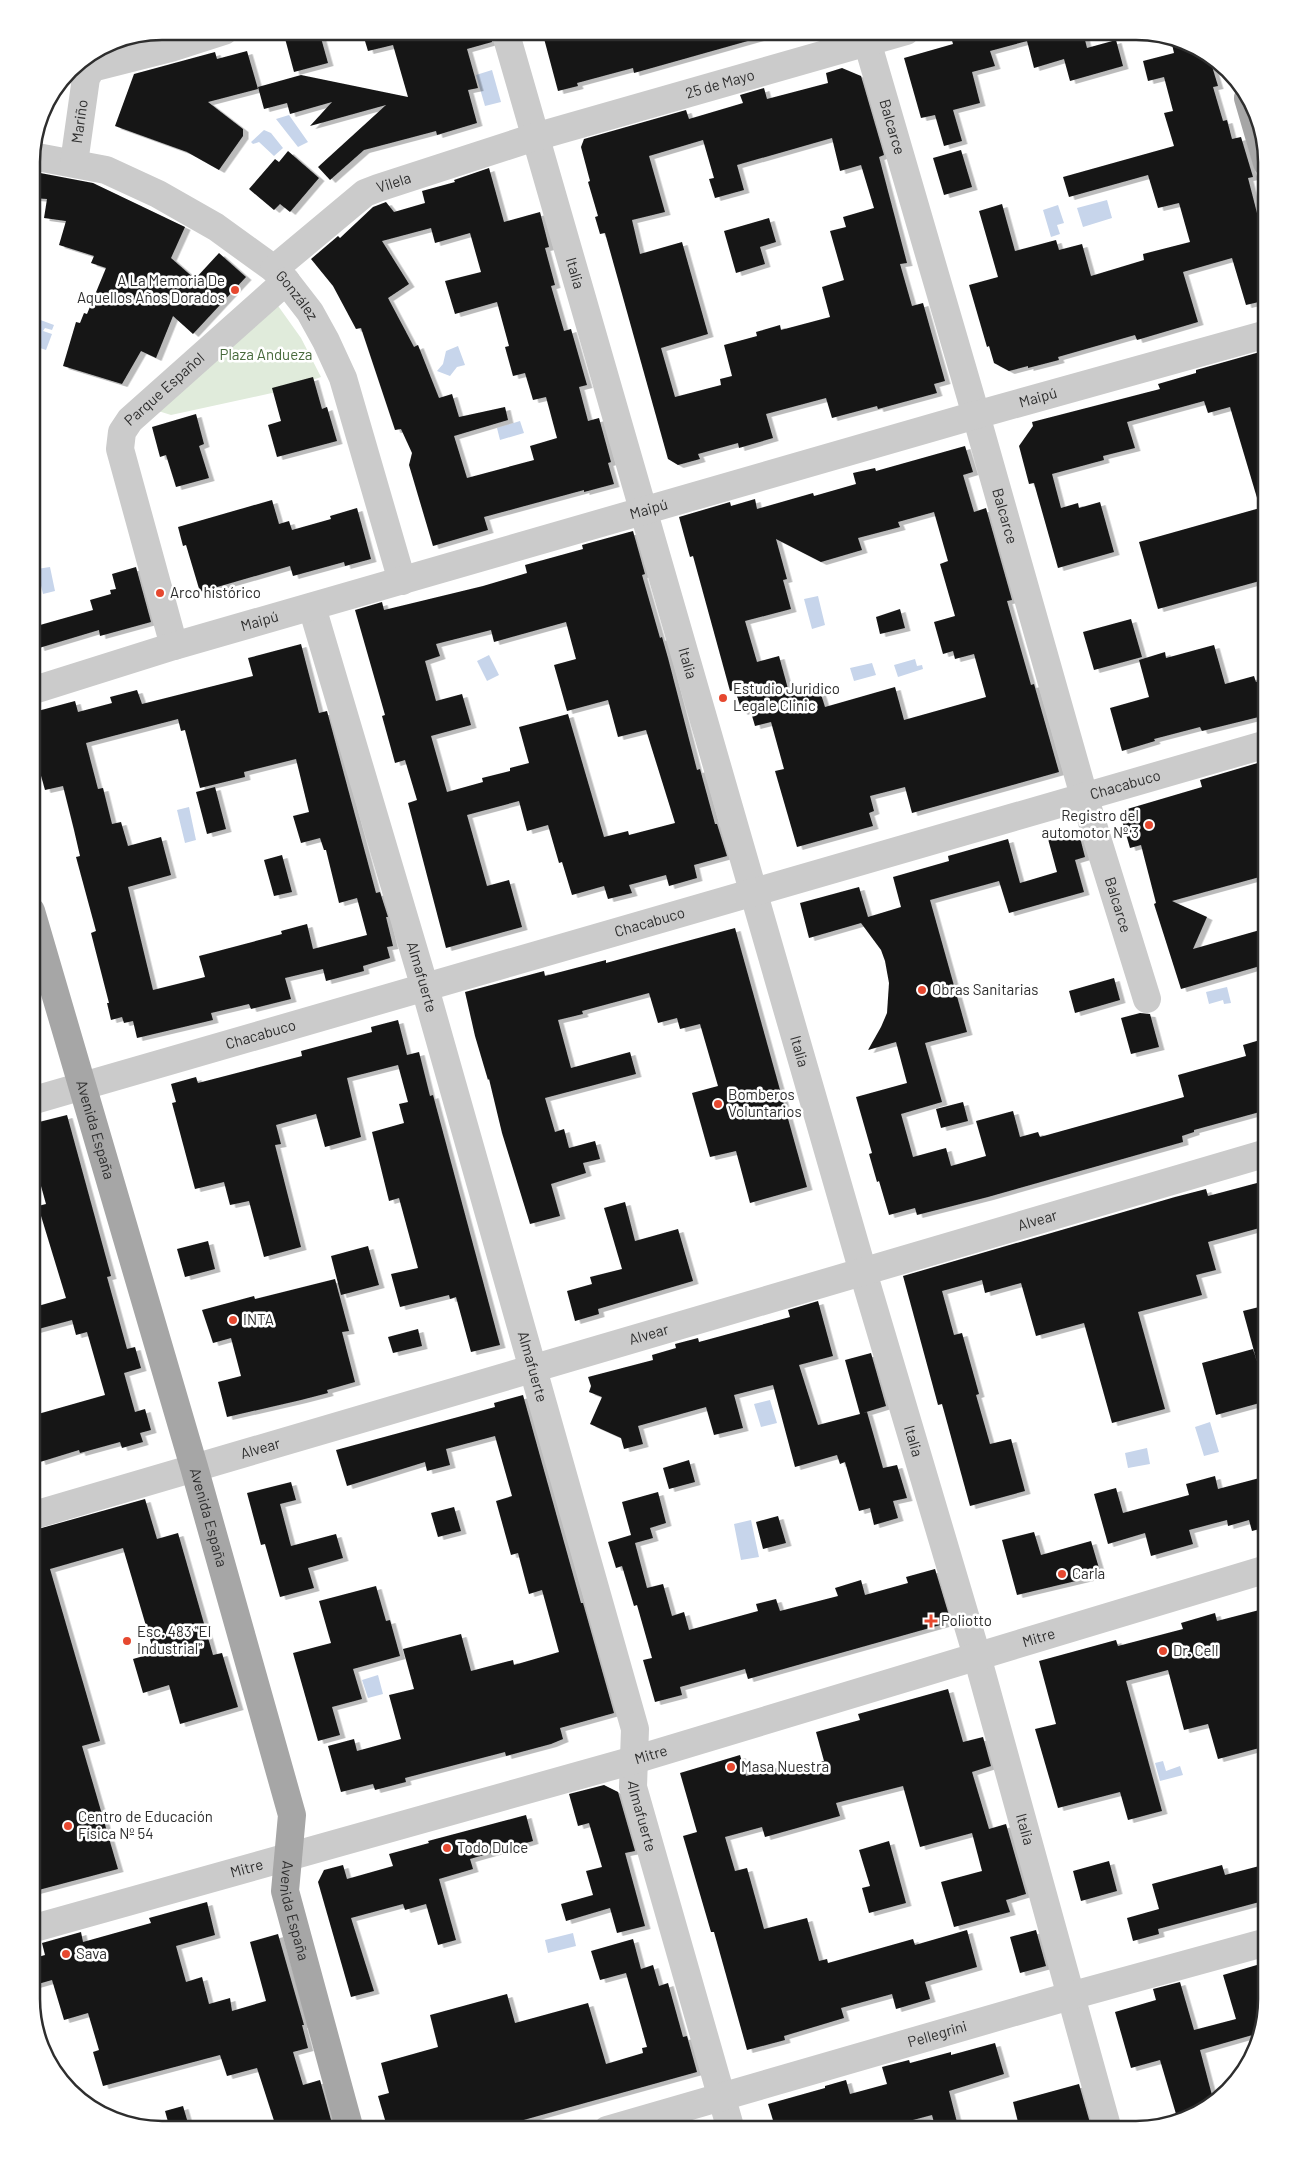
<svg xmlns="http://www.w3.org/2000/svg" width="1298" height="2161" viewBox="0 0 1298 2161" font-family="Barlow,sans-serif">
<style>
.green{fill:#e0ebdb}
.water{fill:#c7d5eb}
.building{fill:#151515;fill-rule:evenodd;filter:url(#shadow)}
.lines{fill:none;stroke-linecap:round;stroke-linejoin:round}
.minor{stroke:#cbcbcb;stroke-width:28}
.major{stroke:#a6a6a6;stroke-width:28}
.poi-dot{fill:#e6482f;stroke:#fff;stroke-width:2}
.labels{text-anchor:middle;stroke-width:5;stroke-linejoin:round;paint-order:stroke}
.street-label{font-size:15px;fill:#2e2e2e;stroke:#fff}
.poi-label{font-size:15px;fill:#2e2e2e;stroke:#fff;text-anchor:start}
.park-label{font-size:15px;fill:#47693b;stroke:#fff}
.rim{fill:none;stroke:#2e2e2e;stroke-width:2.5}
</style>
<defs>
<filter id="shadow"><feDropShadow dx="5.5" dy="3" stdDeviation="0" flood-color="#0004"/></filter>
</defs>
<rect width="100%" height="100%" fill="#fff"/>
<path class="green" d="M271 296 301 338 321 377 281 391 171 415 155 410Z"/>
<path class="water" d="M492 70 501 102 485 106 476 75Z
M289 115 308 142 298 147 276 119Z
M264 130 271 133 283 148 274 156 259 142 253 144 251 142Z
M1107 200 1112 218 1083 227 1077 208Z
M1058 205 1064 223 1057 225 1060 234 1051 237 1043 210Z
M35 318 54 325 52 330 45 328 43 331 52 334 46 350 31 345V327Z
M458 346 465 365 457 367 450 376 437 371 443 364 446 351Z
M520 421 524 433 500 440 497 428Z
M50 567 55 591 43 594 37 569Z
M818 596 825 625 812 629 804 599Z
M489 655 499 675 487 681 477 661Z
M915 659 917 666 922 665 923 669 898 677 894 665Z
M872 663 876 675 854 681 850 668Z
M189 807 196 840 185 843 177 810Z
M1227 987 1231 1003 1224 1004 1223 1000 1209 1004 1206 992Z
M770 1400 777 1423 761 1427 754 1404Z
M1210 1422 1219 1452 1204 1456 1195 1427Z
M1147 1448 1150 1464 1128 1468 1125 1453Z
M751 1520 759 1557 741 1560 734 1524Z
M378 1675 383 1694 368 1698 362 1680Z
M1163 1761 1166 1771 1180 1766 1183 1775 1160 1781 1155 1763Z
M573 1933 576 1946 548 1953 545 1940Z"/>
<path class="building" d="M283 31H319L328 63 294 72Z
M362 31H490L492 42 467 49 478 88 468 90 477 123 437 135 436 131 364 150 330 180 318 167 386 105 310 126 332 102 290 114 287 103 264 109 258 87 301 75 408 97 393 45 368 51Z
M542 31H761L762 37 634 73 633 68 577 83 578 86 558 91Z
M971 32H1083L1087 48 1116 40 1123 66 1070 81 1064 59 1034 68 1027 41 990 51 995 66 972 72 980 103 953 110 962 141 944 146 935 115 921 118 904 58 953 44 951 37Z
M1171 40 1208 53 1218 86 1213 87 1223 121 1227 120 1232 139 1241 137 1253 177 1248 178 1267 252V300L1246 305 1232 258 1183 272 1198 322 1137 340 1135 335 1058 357 1059 360 1028 368V366L1009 371 994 363 989 346 987 347 969 285 998 277 979 211 1002 204 1015 251 1056 240 1059 250 1082 244 1091 276 1144 260 1143 254 1190 242 1179 203 1158 208 1148 175 1069 197 1063 177 1174 146 1164 113 1173 111 1164 77 1148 81 1143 61 1174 53Z
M247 51 258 89 208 102 243 129V136L219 170 187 152 115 126 134 74 215 52 217 59Z
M842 68 861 76 884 155 879 157 907 263 900 264 912 306 923 303 945 381 934 384 937 393 878 409 877 406 832 418 826 398 766 414 773 438 739 448 738 443 698 454 700 459 678 465 668 459 605 233 600 234 595 217 598 216 588 182 590 181 581 147 584 139 686 110 689 119 743 103 740 95 764 88 767 99 828 83 826 73ZM832 138 840 171 861 165 874 208 843 217 846 227 830 231 844 280 822 287 830 317 781 330 780 325 756 332 757 336 724 345 732 376 720 379 721 385 675 397 661 348 708 334 682 242 640 254 632 220 665 212 649 156 703 140 714 178 709 179 715 198 744 190 737 165Z
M961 150 972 187 944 195 933 158Z
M288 151 319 178 290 212 280 204 274 210 249 189 275 159 279 162Z
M489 168 504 222 540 212 549 247 545 248 555 285 551 286 564 331 571 329 587 385 579 387 588 421 599 418 611 462 608 463 614 484 584 492V490L484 517 488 530 433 546 409 465 412 453 401 429 395 430 361 328 356 329 333 286 311 259 338 236 340 238 373 207 386 202 394 212 425 203 422 191 455 182 454 180ZM431 228 435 243 470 233 481 272 445 281 455 314 497 302 509 346 505 347 513 376 525 373 533 400 546 397 557 438 530 446 534 460 467 478 454 436 508 420 505 407 459 417 452 394 439 398 418 345 414 347 388 298 409 284 382 241Z
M35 172 93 183 185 227 171 258 195 279 219 253 246 277 193 334 173 316 156 358 141 351 122 384 63 366 76 322 80 323 84 313 87 314 106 268 91 263 94 256 59 245 66 221 44 218 47 199 33 198Z
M769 218 776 242 760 247 765 264 736 273 724 231Z
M1267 350V579L1158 609 1139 542 1260 508 1230 407 1208 413 1204 401 1127 422 1135 448 1103 456 1104 460 1052 474 1061 508 1078 503 1079 508 1100 502 1114 552 1058 568 1034 483 1029 484 1019 446 1033 426 1032 422 1160 389 1158 384 1196 373V370Z
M313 377 322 409 327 407 337 441 277 457 268 425 281 421 272 388Z
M196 414 204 444 199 446 209 478 176 487 166 455 160 457 152 427Z
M965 446 973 472 963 475 974 512 986 508 1012 600 1007 601 1031 685 1034 684 1059 772 912 813 905 787 870 796 874 811 869 813 873 826 797 847 775 771 784 769 771 722 755 726 750 709 742 712 735 690 730 691 693 556 690 557 679 517 730 502 731 506 755 499 757 509 813 493 814 496 856 484 853 473 875 468 876 471ZM934 512 948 561 940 564 955 616 934 622 943 654 953 651 955 659 974 654 986 697 904 720 895 687 825 707 819 688 790 696 779 656 757 662 745 621 791 609 783 580 787 579 776 539 821 562 862 550 858 538 900 527 898 522Z
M272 500 279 524 289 521 292 530 331 519 330 516 357 508 371 559 345 566 344 562 293 576 290 566 200 592 186 545 183 546 178 527Z
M633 531 645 574 642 575 660 638 662 637 668 658 697 770 700 769 715 824H717L727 856 694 865 697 878 669 886 666 875 629 885 632 893 608 899 604 886 572 895 562 862 559 863 548 825 527 831 519 801 467 815 487 886 509 880 522 927 446 948 408 803 417 800 405 760 395 763 382 716 385 715 355 610 382 602 384 610 483 586 527 573 525 565 583 549 582 545ZM566 622 576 659 554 665 567 711 608 700 618 737 646 730 675 823 629 835 628 831 604 837 568 714 519 727 529 763 510 768V771L482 778 483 782 447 792 431 736 471 725 462 694 436 701 425 661 440 656 436 644 491 630 494 642Z
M136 567 151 622 100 636 99 630 39 648 33 627 93 610 90 600 111 594 110 590 116 589 112 574Z
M900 609 905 628 880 634 876 617Z
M1131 619 1142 657 1094 670 1083 632Z
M301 644 319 713 327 711 376 893 380 892 388 917H386L393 946 387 947 390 958 363 966 364 971 326 981 323 969 285 978 291 999 251 1009 249 1004 211 1013 213 1020 137 1038 133 1021 124 1023 122 1017 111 1020 107 1003H109L91 933 96 931 76 857 80 856 74 830 63 786 45 790 31 740V718L34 712 75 701 78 712 112 703 110 697 137 690 142 704 253 676 248 658ZM178 719 181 731 185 730 200 788 245 777 244 772 296 759 309 812 293 816 301 843 320 838 324 850H326L339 903 357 898 367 935 313 949 307 924 281 931 282 934 199 956 205 977 153 990 128 887 171 875 161 837 128 846 121 822 112 824 103 788 98 789 86 743Z
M1214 645 1225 684 1254 676 1256 682 1267 678V715L1202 731 1200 727 1154 739 1155 741 1122 751 1110 708 1149 697 1139 660 1165 652 1166 658Z
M1261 762 1267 784V806L1258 809 1267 840V875L1172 901 1207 917 1193 949 1267 928V964L1181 989 1154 904 1156 903 1141 845 1130 848 1121 817 1124 810 1202 787 1200 780Z
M215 787 226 829 207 834 196 792Z
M1078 830 1085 857 1075 860 1084 892 1009 913 999 881 930 900 967 1032 925 1043 942 1102 901 1114 913 1157 946 1148 951 1166 986 1156 976 1121 1013 1111 1020 1137 1038 1132 1040 1137 1184 1097 1178 1075 1246 1056 1243 1045 1260 1040 1267 1065V1110L1194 1130V1132L1182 1136 1183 1142 988 1197 917 1215 915 1208 889 1215 879 1181 877 1182 869 1154 872 1153 856 1097 907 1083 896 1042 868 1050 881 1027 887 1013 889 983 885 961 881 950 861 923 809 938 800 903 859 887 868 917 901 907 893 877 949 861 948 856 1008 839 1020 883 1057 872 1048 839Z
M282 855 292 892 274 896 264 860Z
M735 928 807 1187 750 1203 736 1151 710 1157 692 1093 718 1086 700 1024 680 1029 677 1018 658 1023 649 993 582 1011 583 1014 558 1020 571 1068 630 1052 636 1074 545 1098 555 1132 564 1129 569 1148 595 1141 600 1159 583 1163 586 1173 551 1184 560 1216 530 1224 502 1133 489 1079 488 1080 475 1036 465 992 544 971 545 976 606 960V963Z
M1114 978 1120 1000 1075 1013 1069 991Z
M1140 1013 1150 1014 1159 1047 1131 1054 1121 1018Z
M398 1020 407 1055 419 1052 430 1096 433 1095 500 1345 471 1352 456 1297 450 1299 449 1295 400 1307 391 1274 418 1268 399 1198 389 1201 372 1132 404 1123 399 1104 408 1102 398 1065 347 1078 361 1137 325 1147 316 1114 276 1125 281 1144 275 1145 301 1247 264 1257 249 1201 230 1205 224 1182 195 1189 172 1103 176 1102 171 1084 196 1077 198 1083 302 1056 301 1051 372 1032 371 1027Z
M963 1102 968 1121 941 1128 936 1109Z
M67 1115 111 1276 107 1277 127 1349 135 1347 141 1368 124 1373 135 1412 145 1409 151 1430 140 1433 143 1442 122 1448 120 1442 80 1453 79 1450 40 1462 31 1431V1416L105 1395 87 1332 76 1335 72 1320 31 1331V1308L66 1298 38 1206 46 1204 31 1150V1124Z
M1257 1183 1267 1226 1208 1242 1216 1270 1196 1275 1202 1295 1138 1312 1165 1409 1112 1423 1084 1323 1036 1336 1021 1283 985 1293 982 1280 942 1291 954 1335 962 1333 979 1394 976 1395 990 1444 1011 1439 1025 1491 970 1506 942 1404 938 1405 903 1276 1175 1197 1206 1189 1208 1196Z
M625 1202 635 1241 678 1229 693 1281 598 1309 599 1314 575 1321 567 1291 592 1284 590 1277 622 1269 604 1208Z
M208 1241 215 1269 185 1277 177 1249Z
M368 1246 379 1285 341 1295 331 1256Z
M335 1279 349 1331 342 1332 355 1382 327 1390 328 1393 301 1400 227 1417 218 1382 241 1376 231 1338 213 1343 202 1310 254 1296 255 1299Z
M818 1301 833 1356 799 1365 816 1419 818 1425 860 1414 845 1360 871 1353 886 1406 863 1413 867 1412 883 1468 897 1465 907 1498 893 1501 898 1518 874 1525 870 1508 859 1511 845 1462 840 1464 837 1455 795 1467 773 1385 734 1395 743 1428 714 1435 706 1407 638 1426 643 1444 624 1449 621 1438 590 1424 602 1397 589 1392 591 1386 588 1377 653 1360 652 1355 676 1348 675 1344 698 1338 699 1342 790 1317 788 1310Z
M1267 1305V1376L1261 1377 1267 1401 1216 1415 1202 1363 1253 1349 1257 1362 1243 1311Z
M418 1329 422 1346 393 1353 388 1337Z
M523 1395 581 1603H583L614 1713 560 1728 563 1739 551 1744 506 1756 505 1752 405 1778 406 1782 375 1790 373 1784 341 1792 328 1746 354 1739 357 1751 401 1739 389 1695 414 1689 403 1649 461 1634 471 1671 513 1660 514 1665 559 1652 542 1590 529 1594 518 1553 511 1555 496 1501 512 1496 495 1436 446 1449 450 1465 427 1471 425 1462 347 1486 336 1450 495 1407 494 1403Z
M689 1460 695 1482 669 1489 663 1468Z
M1215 1476 1218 1489 1267 1476V1527L1252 1531 1249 1520 1228 1526 1227 1520 1189 1530 1193 1544 1151 1556 1145 1533 1108 1544 1094 1494 1116 1488 1123 1513 1189 1495 1186 1484Z
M291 1482 296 1500 280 1504 291 1546 336 1534 343 1558 308 1568 314 1588 280 1597 265 1544 261 1545 247 1493Z
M658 1492 666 1523 650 1528 653 1538 635 1543 647 1588 663 1584 672 1616 684 1612 689 1630 758 1611 756 1604 776 1599 780 1611 838 1596 835 1588 861 1580 865 1595 908 1583 906 1577 935 1569 951 1622 748 1679 745 1669 680 1687 682 1695 655 1702 643 1660 652 1658 637 1605 634 1606 622 1566 616 1568 608 1542 631 1535 622 1502Z
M145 1499 157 1539 178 1533 213 1655 222 1653 238 1707 180 1724 169 1685 143 1693 133 1659 154 1653 123 1548 50 1569 100 1741 82 1746 118 1869 31 1892V1531Z
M454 1507 461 1531 438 1537 431 1513Z
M778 1516 786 1543 763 1549 756 1522Z
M1034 1532 1041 1555 1091 1541 1101 1575 1017 1595 1002 1540Z
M376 1586 386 1621 390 1620 400 1656 353 1669 362 1699 332 1707 340 1735 318 1741 293 1653 331 1643 319 1601Z
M1267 1608V1746L1218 1759 1208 1724 1184 1730 1168 1670 1126 1681 1162 1811 1128 1820 1120 1792 1058 1808 1035 1729 1056 1724 1039 1661 1116 1640 1118 1646 1183 1629 1181 1623 1215 1613 1217 1621Z
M948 1689 963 1742 983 1737 991 1766 972 1772 989 1829 1006 1824 1026 1894 1006 1900 1010 1912 954 1927 941 1882 982 1871 972 1833 920 1847 903 1786 836 1803 840 1816 765 1837 762 1827 725 1837 735 1871 747 1868 764 1929 807 1918 819 1961 827 1959 828 1963 913 1939 915 1945 967 1930 977 1967 925 1982 930 1999 896 2009 892 1994 841 2008 844 2018 784 2036 785 2040 747 2050 714 1932H711L683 1836 697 1832 680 1773 740 1755 746 1776 788 1765 790 1771 824 1761 816 1732 860 1720 858 1714Z
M604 1785 618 1792 635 1851 625 1853 645 1926 617 1933 610 1908 566 1921 561 1904 593 1895 586 1871 602 1867 589 1823 578 1826 569 1794Z
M526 1815 533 1841 470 1859 473 1869 439 1879 456 1940 438 1945 426 1904 405 1910 403 1904 351 1918 374 1991 351 1997 318 1882 324 1870 343 1865 347 1879 393 1866 389 1854 429 1843 428 1841Z
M889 1841 906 1903 869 1913 862 1888 870 1886 859 1850Z
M1109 1861 1117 1891 1081 1901 1073 1871Z
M1267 1864V1900L1158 1929 1159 1934 1133 1941 1127 1918 1159 1909 1152 1884 1222 1865 1225 1875Z
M207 1902 215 1935 176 1946 186 1982 202 1977 209 2004 230 1998 232 2011 266 2001 250 1942 278 1934 304 2025H302L308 2048 293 2052 303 2085 320 2080 331 2120 311 2126 312 2130H277L257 2068 227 2076 220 2055 103 2086 93 2052 99 2050 88 2013 64 2020 52 1980 31 1986V1959L45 1955 42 1943 81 1932 83 1942 151 1923 149 1918Z
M1036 1930 1046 1966 1020 1973 1010 1937Z
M633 1939 641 1969 653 1965 659 1986 668 1983 683 2037 687 2036 697 2072 487 2130H388L378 2096 389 2093 381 2063 438 2047 430 2015 507 1994 515 2023 588 2003 606 2064 643 2053 642 2048 647 2047 626 1973 600 1980 591 1951Z
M1267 1962V1999L1256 2034 1200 2050 1213 2099 1194 2116 1193 2109 1176 2114 1160 2060 1131 2068 1115 2012 1156 2000 1153 1989 1180 1982 1194 2030 1236 2019 1223 1975Z
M995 2043 1004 2074 949 2091 959 2130H936L932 2115 890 2126 891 2130H776L768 2104 825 2088V2086L846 2080 850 2094 887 2084 882 2067 909 2060 910 2063 951 2052V2055Z
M1079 2084 1092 2130H1020L1013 2102Z
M183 2106 190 2130 170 2129 165 2111Z"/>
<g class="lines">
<g class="minor">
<path id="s1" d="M505 31 863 1272 977 1656 1108 2130"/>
<path id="s2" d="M864 31 976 415 1084 796 1147 999"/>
<path id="s3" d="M32 156 106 170 158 194 216 227 274 269 286 281 310 312 326 341 343 378 402 581"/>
<path id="s4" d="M74 163 86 78 92 68 171 48 224 31"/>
<path id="s5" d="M274 269 365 193 378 188 535 137 906 31"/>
<path id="s6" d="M312 607 425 988 635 1729 633 1787 731 2130"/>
<path id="s7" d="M174 646 120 449 122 432 130 420 286 281"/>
<path id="s8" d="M31 691 174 646 976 415 1267 334"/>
<path id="s9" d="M31 1101 1267 744"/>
<path id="s10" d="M31 1516 1267 1153"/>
<path id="s11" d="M31 1929 634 1760 1267 1569"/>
<path id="s12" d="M607 2130 1070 1996 1267 1942"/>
</g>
<g class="major">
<path d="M1248 98 1267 163"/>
<path id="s13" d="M31 911 194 1467 292 1815 285 1891 350 2130"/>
</g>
</g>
<g class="poi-dot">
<circle cx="235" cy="290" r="5"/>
<circle cx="160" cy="593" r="5"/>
<circle cx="723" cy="698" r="5"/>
<circle cx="1149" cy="825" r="5"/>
<circle cx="922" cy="990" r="5"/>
<circle cx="718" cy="1104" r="5"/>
<circle cx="233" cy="1320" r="5"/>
<circle cx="1062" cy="1574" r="5"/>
<path d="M928.5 1613.5h5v5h5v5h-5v5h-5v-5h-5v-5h5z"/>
<circle cx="127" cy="1641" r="5"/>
<circle cx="1163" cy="1651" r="5"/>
<circle cx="731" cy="1767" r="5"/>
<circle cx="68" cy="1826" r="5"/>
<circle cx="447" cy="1848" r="5"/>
<circle cx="66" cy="1954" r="5"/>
</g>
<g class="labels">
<g class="street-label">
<text dy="5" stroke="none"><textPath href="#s5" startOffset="490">25 de Mayo</textPath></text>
<text dy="5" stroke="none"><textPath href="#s4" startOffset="42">Mariño</textPath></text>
<text dy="5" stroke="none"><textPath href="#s2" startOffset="100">Balcarce</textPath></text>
<text dy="5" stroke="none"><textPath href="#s5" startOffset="149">Vilela</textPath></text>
<text dy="5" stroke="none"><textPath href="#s1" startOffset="252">Italia</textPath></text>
<text dy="5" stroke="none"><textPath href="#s3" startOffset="306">González</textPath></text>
<text dy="5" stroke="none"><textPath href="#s7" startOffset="282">Parque Español</textPath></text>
<text dy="5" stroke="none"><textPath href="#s8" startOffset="1049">Maipú</textPath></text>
<text dy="5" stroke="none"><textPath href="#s8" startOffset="644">Maipú</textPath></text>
<text dy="5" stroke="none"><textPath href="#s2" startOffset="505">Balcarce</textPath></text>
<text dy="5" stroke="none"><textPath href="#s8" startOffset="239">Maipú</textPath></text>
<text dy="5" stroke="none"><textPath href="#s1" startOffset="658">Italia</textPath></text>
<text dy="5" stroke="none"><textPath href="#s9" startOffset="1139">Chacabuco</textPath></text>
<text dy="5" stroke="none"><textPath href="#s2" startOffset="910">Balcarce</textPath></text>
<text dy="5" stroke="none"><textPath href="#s9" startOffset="644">Chacabuco</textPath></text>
<text dy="5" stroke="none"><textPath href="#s6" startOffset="386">Almafuerte</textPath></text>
<text dy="5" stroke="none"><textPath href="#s9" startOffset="239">Chacabuco</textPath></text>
<text dy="5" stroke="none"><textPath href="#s1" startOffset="1062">Italia</textPath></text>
<text dy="5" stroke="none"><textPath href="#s13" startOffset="228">Avenida España</textPath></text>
<text dy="5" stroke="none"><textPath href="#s10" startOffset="1049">Alvear</textPath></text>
<text dy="5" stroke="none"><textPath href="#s10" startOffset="644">Alvear</textPath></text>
<text dy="5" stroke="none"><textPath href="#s6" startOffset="791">Almafuerte</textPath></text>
<text dy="5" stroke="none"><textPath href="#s1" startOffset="1468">Italia</textPath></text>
<text dy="5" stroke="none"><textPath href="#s10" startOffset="239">Alvear</textPath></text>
<text dy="5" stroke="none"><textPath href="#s13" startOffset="632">Avenida España</textPath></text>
<text dy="5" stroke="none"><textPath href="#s11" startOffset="1049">Mitre</textPath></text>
<text dy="5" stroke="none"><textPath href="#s11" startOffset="644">Mitre</textPath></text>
<text dy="5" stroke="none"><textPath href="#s6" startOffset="1256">Almafuerte</textPath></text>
<text dy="5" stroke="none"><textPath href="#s1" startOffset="1872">Italia</textPath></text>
<text dy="5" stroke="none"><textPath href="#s11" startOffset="224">Mitre</textPath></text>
<text dy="5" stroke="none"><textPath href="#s13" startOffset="1038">Avenida España</textPath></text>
<text dy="5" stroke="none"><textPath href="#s12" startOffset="344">Pellegrini</textPath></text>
</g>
<g class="poi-label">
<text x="225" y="286" text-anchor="end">A La Memoria De<tspan x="225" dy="17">Aquellos Años Dorados</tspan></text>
<text x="170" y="598">Arco histórico</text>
<text x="733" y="694">Estudio Juridico<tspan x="733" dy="17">Legale Clinic</tspan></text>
<text x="1139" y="821" text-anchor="end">Registro del<tspan x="1139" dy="17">automotor Nº 3</tspan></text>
<text x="932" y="995">Obras Sanitarias</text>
<text x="728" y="1100">Bomberos<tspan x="728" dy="17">Voluntarios</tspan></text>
<text x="243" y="1325">INTA</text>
<text x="1072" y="1579">Carla</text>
<text x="941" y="1626">Poliotto</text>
<text x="137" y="1637">Esc. 483 "El<tspan x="137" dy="17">Industrial"</tspan></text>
<text x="1173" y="1656">Dr. Cell</text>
<text x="741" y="1772">Masa Nuestra</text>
<text x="78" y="1822">Centro de Educación<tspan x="78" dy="17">Física Nº 54</tspan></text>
<text x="457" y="1853">Todo Dulce</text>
<text x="76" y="1959">Sava</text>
</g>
<g class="park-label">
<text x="266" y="360">Plaza Andueza</text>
</g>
</g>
<path d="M0 0H1298V2161H0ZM162 40H1136A122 122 0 0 1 1258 162V1999A122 122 0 0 1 1136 2121H162A122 122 0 0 1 40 1999V162A122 122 0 0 1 162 40Z" fill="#fff" fill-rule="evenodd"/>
<path class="rim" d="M162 40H1136A122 122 0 0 1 1258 162V1999A122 122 0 0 1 1136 2121H162A122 122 0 0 1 40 1999V162A122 122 0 0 1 162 40Z"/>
</svg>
